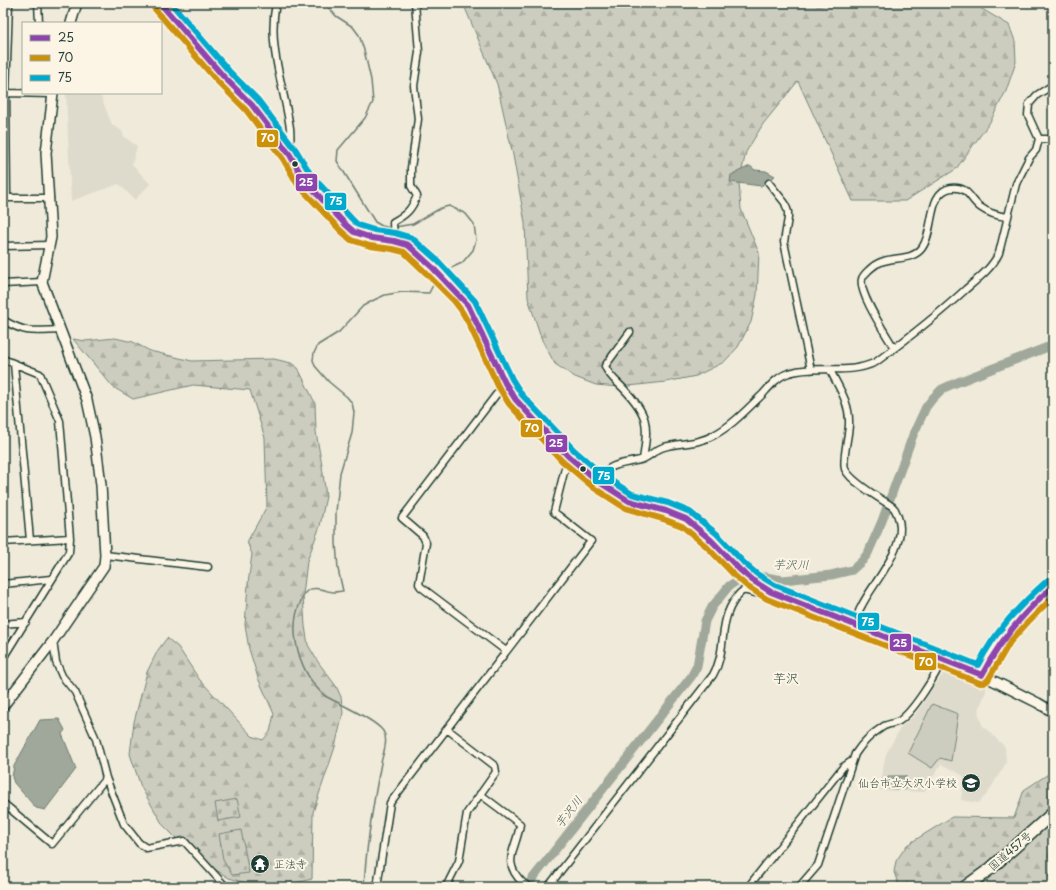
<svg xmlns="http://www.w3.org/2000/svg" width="1056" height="890" viewBox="0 0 1056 890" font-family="'Playpen Sans','Klee One',sans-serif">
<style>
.built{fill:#dedbcc}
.forest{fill:url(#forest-firs);stroke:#76857a}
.cemetery{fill:url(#cemetery-stones);stroke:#76857a}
.park{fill:#cccdbf;stroke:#76857a}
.water{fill:#9fa89a;stroke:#6c7d71}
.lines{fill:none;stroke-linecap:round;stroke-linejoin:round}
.stream{stroke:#6c7d71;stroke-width:1.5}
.river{stroke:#9fa89a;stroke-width:9}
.street-casing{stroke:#1f3d34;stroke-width:9}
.secondary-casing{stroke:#1f3d34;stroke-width:12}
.highway-casing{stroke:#1f3d34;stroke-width:14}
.street{stroke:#fcf5e5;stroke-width:6}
.secondary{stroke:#fcf5e5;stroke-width:9}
.highway{stroke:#fcf5e5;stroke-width:11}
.bus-1-casing{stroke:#fcf5e5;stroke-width:9}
.bus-2-casing{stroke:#fcf5e5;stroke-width:9}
.bus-3-casing{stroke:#fcf5e5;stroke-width:9}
.bus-1{stroke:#8e44ad;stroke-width:6}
.bus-2{stroke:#cc910a;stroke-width:6}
.bus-3{stroke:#00a9ce;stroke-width:6}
.bus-dot{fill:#1f3d34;stroke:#fcf5e5;stroke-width:1.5}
.labels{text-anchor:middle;stroke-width:4;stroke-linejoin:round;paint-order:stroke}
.poi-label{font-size:11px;fill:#1f3d34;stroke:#fcf5e5;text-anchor:end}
.street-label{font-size:11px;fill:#1f3d34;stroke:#fcf5e5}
.water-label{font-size:12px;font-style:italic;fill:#455d53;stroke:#fcf5e5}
.quarter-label{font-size:13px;fill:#1f3d34;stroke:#fcf5e5}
.line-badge{stroke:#fcf5e5;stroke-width:1.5}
.badge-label{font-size:11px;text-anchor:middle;font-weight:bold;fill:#fff}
</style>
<defs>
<pattern id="forest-firs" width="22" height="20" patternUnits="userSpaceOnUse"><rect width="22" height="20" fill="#cccdbf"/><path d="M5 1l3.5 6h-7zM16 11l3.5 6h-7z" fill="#afb1a5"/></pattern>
<pattern id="cemetery-stones" width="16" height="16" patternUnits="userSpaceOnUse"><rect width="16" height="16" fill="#cccdbf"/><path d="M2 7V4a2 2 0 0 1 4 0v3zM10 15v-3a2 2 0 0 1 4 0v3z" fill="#afb1a5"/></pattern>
</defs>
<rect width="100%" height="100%" fill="#efeada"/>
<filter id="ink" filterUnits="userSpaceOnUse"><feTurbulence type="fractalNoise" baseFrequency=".025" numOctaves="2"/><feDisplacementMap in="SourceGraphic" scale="8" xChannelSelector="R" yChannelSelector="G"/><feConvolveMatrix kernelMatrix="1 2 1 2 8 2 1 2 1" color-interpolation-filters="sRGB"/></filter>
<g filter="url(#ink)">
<path class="built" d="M66 93H93L101 97 112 125 122 131 124 137 137 146 132 164 150 184 135 200 119 184 71 201Z
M949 666 986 682V691L978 712 982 725 1005 747 1006 763 987 794 978 803 961 800 964 776 941 764 924 792 880 790 882 772 886 754 901 727 915 715 933 688Z"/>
<path class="forest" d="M463 3H972L1009 25 1015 41 1016 62 1006 91 990 122 956 169 905 201H853L798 81 763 124 746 152 739 183 741 209 759 253 757 295 751 322 738 347 724 362 696 376 666 382 619 387 596 385 575 377 555 364 542 340 528 298 525 223 513 155 497 84Z
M115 338 133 342 150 351 192 361 274 359 291 363 298 368 315 403 316 432 322 466 326 496 320 526 307 561 303 595 305 626 308 645 318 662 336 686 341 697 343 713 335 747 313 812 312 879 282 886 260 887 229 878 195 857 163 825 141 787 130 754 134 722 147 672 158 650 167 638 178 647 199 679 252 736 263 740 270 732 274 714 258 678 249 649 245 625 248 584 252 554 247 542 267 506 265 438 250 390 193 385 133 399 113 387 73 339 85 341Z
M1053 771V887H903L898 883 894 872 896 861 907 845 952 817 1014 818 1024 790Z"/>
<path class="cemetery" d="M237 799 241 817 218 821 215 803Z
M241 830 249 873 232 875 223 860 219 834Z"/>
<path class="park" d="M932 704 958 714 951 761 940 758 932 768 908 753Z"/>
<path class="water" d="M750 166 755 170 766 171 775 176 761 186 730 182 731 175Z
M59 719 65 730 62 734 76 769 45 810 36 808 14 783 12 777 14 766 40 720Z
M888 776H906V789L887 788Z"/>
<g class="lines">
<path class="stream" d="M327 3 328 7 336 16 353 27 359 35 364 50 371 80 373 102 365 118 338 150 337 161 375 222 382 226 391 228
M395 227 413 224 441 208 449 206 466 214 474 224 476 240 473 250 462 263 442 272
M364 887C366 845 373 804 381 763 383 753 389 740 383 731 376 720 338 703 325 696 301 675 286 632 301 601 302 598 304 593 307 591 315 585 326 592 334 592 337 592 340 591 343 591L338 569 336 543V512L340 473 352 433 354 412 352 403 347 397 329 382 315 366 313 360 314 353 318 345 339 332 363 306 374 300 385 295 402 292 429 293 437 277"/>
<path class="river" d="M526 887 691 677 697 666 705 621 712 607 729 586 743 577 753 575 783 580 831 575 852 570 862 561 868 553 882 521 913 435 926 407 933 398 942 389 953 384 1053 345"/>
<g class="street-casing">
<path id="street" d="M9 3 6 93 7 198H50
M38 3 39 23
M276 3C267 46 284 86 290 128 291 136 290 146 290 155
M6 93 53 94
M1039 139H1045L1053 140
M769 183 785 203 788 212V218L784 242 811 370
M394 241 393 222C407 214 411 210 417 196L411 186V168L418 119 414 86 419 52 415 3
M3 246 50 245
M3 284 42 282
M3 320C27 334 33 331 60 330
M630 332 605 366C608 375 616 381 623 388 648 414 649 424 643 459
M894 348C886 334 858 293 862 279 863 275 867 272 870 269 886 253 910 264 922 248 935 230 927 192 951 188 969 186 969 199 980 207 988 213 998 216 1008 217
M3 359 40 374 60 421 70 538 69 552 3 658
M14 364 30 540
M830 370C839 388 850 403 849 424 849 435 842 459 845 469 850 481 879 498 890 505 895 507 896 512 898 517 909 546 873 582 861 607 858 612 857 618 855 624
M505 383 402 518 423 536 426 543 419 584 421 587 506 651
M599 482C602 477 606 471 610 468 620 462 632 463 643 459 650 456 656 449 664 447 681 442 697 445 714 435 733 425 748 408 763 394 770 386 778 376 789 373 817 364 847 376 876 362 907 339 938 315 966 289 979 278 992 268 999 253L1016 184 1029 158 1036 150 1039 139 1028 115 1029 104 1037 95 1053 85
M3 542 70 538
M105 555 208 567
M3 584 51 579
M3 624 26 622
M53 641 56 662 62 676 75 692 96 739 106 778 124 824 139 843 146 848 184 841 226 887
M480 794 520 824C517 849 500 861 523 883
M3 803 52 844 106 778
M377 887 390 803 591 541 554 512 568 456
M446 887 459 861 467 813 496 772 495 766 447 729
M520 887 523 883 529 887
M548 887 713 675C728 650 717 623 736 598 738 595 740 592 743 591 748 590 753 594 758 593L762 587
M748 887 843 767 852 761
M799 887 818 865 855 754C862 743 873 733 884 726 889 724 895 723 899 721 913 712 936 675 942 660"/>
</g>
<g class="secondary-casing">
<path id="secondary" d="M160 3 223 76 252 105 290 155 304 180 345 224 354 232 372 238 394 241 408 245 432 267 460 296 468 305 475 318 505 383 516 400 568 456 599 482 629 501 666 511 686 519 711 540 740 570 752 580 771 592 988 678 1038 703 1053 712
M71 23 77 3
M982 675C999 638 1023 613 1053 586
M3 706 53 641 104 566 105 555 101 485 95 437 87 400 42 282 51 237 46 153 53 93"/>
</g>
<g class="highway-casing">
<path id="highway" d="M965 887 990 869 1053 813"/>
</g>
<use href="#street" class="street"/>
<use href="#secondary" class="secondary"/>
<use href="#highway" class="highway"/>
<g class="bus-1-casing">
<path id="bus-1" d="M160 3 223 76 252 105 290 155 304 180 345 224 354 232 372 238 394 241 408 245 432 267 468 305 505 383 516 400 568 456 599 482 629 501 666 511 686 519 711 540 740 570 752 580 771 592 982 675C1000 640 1024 612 1053 586"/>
</g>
<g class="bus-2-casing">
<path id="bus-2" d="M154 8 217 81 246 110 283 159 298 185 340 230 351 240 370 246 392 249 404 252 426 273 454 301 461 310 468 322 498 386 509 404 562 461 594 488 625 508 663 519 682 526 706 546 735 576 748 587 767 599 980 683H984L988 680 1010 642 1028 622 1053 597"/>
</g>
<g class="bus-3-casing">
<path id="bus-3" d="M171 3 229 71 258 100 296 150 311 175 351 218 358 225 374 230 395 233 412 238 438 261 475 301 512 379 522 395 574 450 604 476 632 494 668 503 690 512 717 534 745 564 757 574 775 585 978 665C995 631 1020 605 1048 580"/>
</g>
<use href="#bus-1" class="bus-1"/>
<use href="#bus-2" class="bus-2"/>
<use href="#bus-3" class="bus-3"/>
</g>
</g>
<defs>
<g id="school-disc" transform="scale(1)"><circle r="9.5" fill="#1f3d34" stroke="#fcf5e5"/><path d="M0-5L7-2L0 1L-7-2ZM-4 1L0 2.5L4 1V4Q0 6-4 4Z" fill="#fff"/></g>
<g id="temple-disc" transform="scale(1)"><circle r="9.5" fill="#1f3d34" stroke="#fcf5e5"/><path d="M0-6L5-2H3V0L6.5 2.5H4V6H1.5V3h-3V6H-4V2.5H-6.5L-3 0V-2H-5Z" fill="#fff"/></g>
</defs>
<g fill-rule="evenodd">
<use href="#school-disc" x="971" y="783"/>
<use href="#temple-disc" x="260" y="864"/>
</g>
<g class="bus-dot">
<circle cx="295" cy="164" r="3.5"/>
<circle cx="583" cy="469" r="3.5"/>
</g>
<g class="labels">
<g class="poi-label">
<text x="957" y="787">仙台市立大沢小学校</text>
<text x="274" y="868" text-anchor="start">正法寺</text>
</g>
<g class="street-label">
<text transform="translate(1010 851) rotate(-41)" y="4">国道457号</text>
</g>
<g class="water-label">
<text x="791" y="569">芋沢川</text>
<text transform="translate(569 812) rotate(-52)" y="4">芋沢川</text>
</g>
<g class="quarter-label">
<text x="786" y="683">芋沢</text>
</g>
</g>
<g class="line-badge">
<rect x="256" y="129" width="23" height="19" rx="4" fill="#cc910a"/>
<rect x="295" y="173" width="23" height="19" rx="4" fill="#8e44ad"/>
<rect x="324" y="192" width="23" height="19" rx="4" fill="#00a9ce"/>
<rect x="520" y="419" width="23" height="19" rx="4" fill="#cc910a"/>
<rect x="545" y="434" width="23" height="19" rx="4" fill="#8e44ad"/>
<rect x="592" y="466" width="23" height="19" rx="4" fill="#00a9ce"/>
<rect x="857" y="612" width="23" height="19" rx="4" fill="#00a9ce"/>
<rect x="889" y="633" width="23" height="19" rx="4" fill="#8e44ad"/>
<rect x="914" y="652" width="23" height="19" rx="4" fill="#cc910a"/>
</g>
<g class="badge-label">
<text x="268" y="142">70</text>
<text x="306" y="186">25</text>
<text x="336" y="205">75</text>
<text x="532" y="432">70</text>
<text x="556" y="447">25</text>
<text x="604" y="480">75</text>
<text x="868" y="626">75</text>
<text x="900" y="647">25</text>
<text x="926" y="666">70</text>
</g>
<rect width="1056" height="890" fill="none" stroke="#fcf5e5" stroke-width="16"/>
<rect x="8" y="8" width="1040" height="874" fill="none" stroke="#1f3d34" stroke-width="1.5" filter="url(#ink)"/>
<rect x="22" y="22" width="140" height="72" fill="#fcf5e5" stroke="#a4ab9e"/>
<rect x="30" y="35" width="20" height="6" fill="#8e44ad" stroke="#a4ab9e"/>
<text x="58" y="42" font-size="12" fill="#1f3d34">25</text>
<rect x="30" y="55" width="20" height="6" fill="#cc910a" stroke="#a4ab9e"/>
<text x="58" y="62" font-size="12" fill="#1f3d34">70</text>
<rect x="30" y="75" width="20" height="6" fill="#00a9ce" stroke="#a4ab9e"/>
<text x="58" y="82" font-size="12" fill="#1f3d34">75</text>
</svg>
